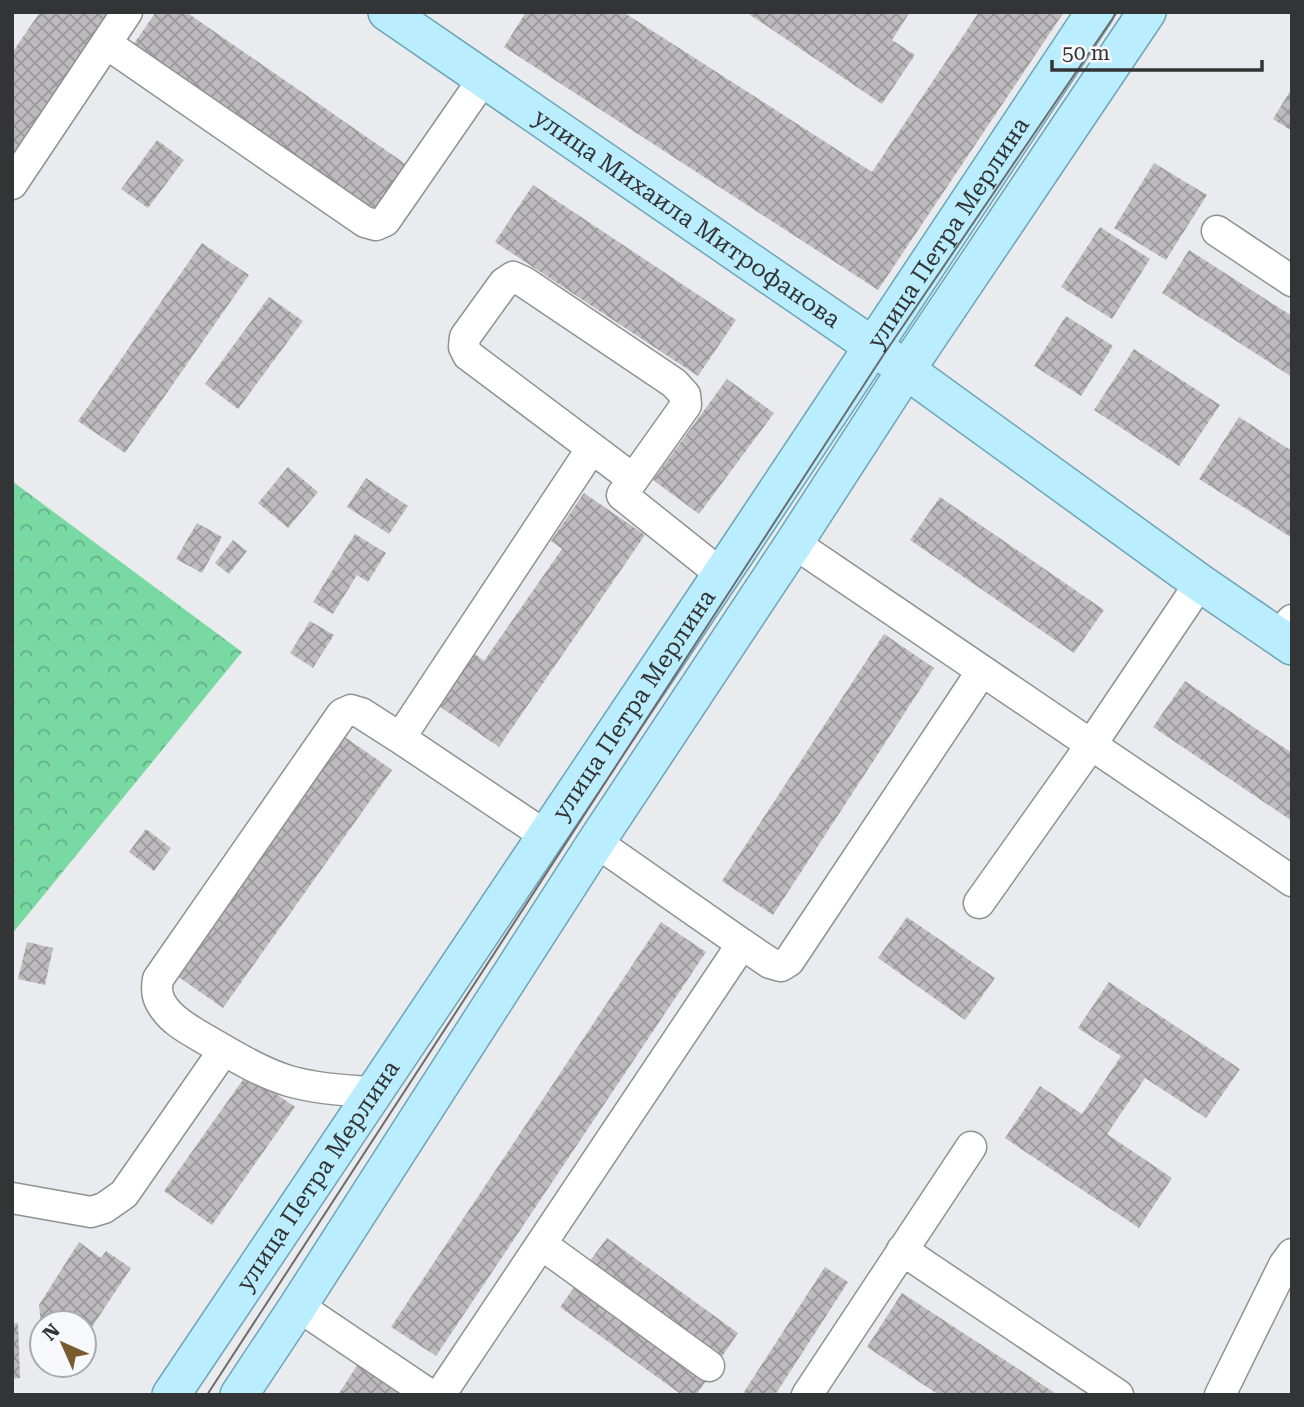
<svg xmlns="http://www.w3.org/2000/svg" width="1304" height="1407" viewBox="0 0 1304 1407" font-family="'Roboto Serif',serif">
<style>
.park{fill:url(#park-crowns)}
.building{fill:url(#building-cross-hatch)}
.lines{fill:none;stroke-linecap:round;stroke-linejoin:round}
.minor-casing{stroke:#909193;stroke-width:33}
.major-casing{stroke:#6da4b8;stroke-width:40}
.minor{stroke:#fff;stroke-width:30}
.major{stroke:#baedfe;stroke-width:37}
.tram{stroke:#6b6c6d;stroke-width:2}
.labels{text-anchor:middle;stroke-width:5;stroke-linejoin:round;paint-order:stroke}
.street-label{font-size:24px;fill:#333435;stroke:#f7f8fb}
</style>
<defs>
<pattern id="park-crowns" width="20" height="18" patternUnits="userSpaceOnUse" patternTransform="scale(1.75)"><rect width="20" height="18" fill="#78d9a3"/><path d="M2 6a3 3 0 1 1 6 0M12 15a3 3 0 1 1 6 0" fill="none" stroke="#63b186"/></pattern>
<pattern id="building-cross-hatch" width="8" height="8" patternUnits="userSpaceOnUse" patternTransform="scale(1.75)"><rect width="8" height="8" fill="#bdbbbd"/><path d="M0 0l8 8M0 8l8-8" fill="none" stroke="#9a999a"/></pattern>
</defs>
<rect width="100%" height="100%" fill="#eaebee"/>
<path class="park" d="M12 481 242 652 12 934Z"/>
<path class="building" d="M40 12H115L12 164V53Z
M156 12H186L407 165 375 212 133 45Z
M526 12H623L872 172 979 12H1064L878 290 504 47Z
M746 12H910L892 40 915 55 882 104Z
M1292 88V131L1273 119Z
M157 140 184 160 148 208 121 189Z
M1154 163 1207 195 1166 260 1114 228Z
M533 185 736 320 698 376 495 242Z
M1100 227 1150 259 1112 319 1061 287Z
M202 243 249 275 125 453 78 421Z
M1189 250 1292 316V377L1162 293Z
M269 297 303 321 238 409 205 384Z
M1066 316 1113 346 1081 396 1034 366Z
M1134 349 1220 405 1179 466 1094 410Z
M727 379 774 413 699 514 653 480Z
M1239 417 1292 451V538L1199 479Z
M288 467 318 492 288 528 258 503Z
M366 478 408 506 389 534 347 507Z
M584 493 645 535 499 747 439 706 475 654 484 661 562 549 551 541Z
M940 497 1104 610 1074 653 910 540Z
M197 523 222 537 202 573 176 559Z
M355 534 386 553 368 582 357 575 333 614 313 602Z
M233 540 247 551 229 574 215 563Z
M310 621 334 635 313 668 290 653Z
M884 634 934 668 773 915 722 881Z
M1185 681 1292 753V821L1153 727Z
M342 735 392 770 223 1008 173 973Z
M146 829 171 848 154 871 129 852Z
M907 917 995 978 965 1020 878 958Z
M661 922 706 952 436 1356 391 1327Z
M27 942 53 948 45 985 18 979Z
M1109 982 1240 1069 1206 1118 1145 1078 1107 1134 1172 1178 1139 1228 1005 1138 1040 1086 1082 1114 1121 1056 1078 1028Z
M247 1074 295 1107 212 1225 164 1191Z
M607 1238 738 1333 721 1358 589 1262Z
M79 1242 101 1258 106 1251 131 1268 84 1339V1323H41L39 1305Z
M825 1267 848 1282 775 1395H742Z
M578 1282 709 1377 696 1395H682L560 1307Z
M902 1293 1058 1395H939L867 1347Z
M18 1323 20 1378 12 1379V1324Z
M358 1364 405 1395H338Z"/>
<g class="lines">
<g class="minor-casing">
<path id="minor" d="M107 44 365 222 376 225 385 221 484 78
M12 184 127 12
M1217 231 1292 281
M633 479 468 355 464 347 465 337 504 283 513 277 524 282 674 383 685 395 686 405C665 435 643 465 622 495L721 574
M794 543 1292 881
M1291 621 1292 620
M546 836 400 738 592 448
M979 903 1091 745 1200 583
M742 944 770 963 781 966 789 961 982 671
M375 1092C346 1091 317 1089 289 1081 259 1072 231 1054 203 1038 190 1030 174 1022 165 1009 157 999 156 991 158 979L342 714 351 710 361 713 400 738
M12 1198 91 1212 104 1208 124 1194 224 1050
M541 1244 709 1366
M902 1250 1118 1395
M298 1306 430 1395
M440 1395 742 944 596 842
M807 1395 971 1147
M1220 1395 1284 1265 1292 1254"/>
</g>
<g class="major-casing">
<g id="major">
<path id="s1" d="M387 12 884 354 1200 583 1292 646"/>
<path id="s2" d="M171 1395 735 554 1095 12"/>
<path d="M239 1395 298 1306 596 842 794 543 906 370 1147 12"/>
</g>
</g>
<use href="#minor" class="minor"/>
<use href="#major" class="major"/>
<path class="tram" d="M207 1395 884 354 1117 12"/>
</g>
<g class="labels">
<g class="street-label">
<text dy="8" stroke="none"><textPath href="#s1" startOffset="364">улица Михаила Митрофанова</textPath></text>
<text dy="8" stroke="none"><textPath href="#s2" startOffset="1398">улица Петра Мерлина</textPath></text>
<text dy="8" stroke="none"><textPath href="#s2" startOffset="831">улица Петра Мерлина</textPath></text>
<text dy="8" stroke="none"><textPath href="#s2" startOffset="264">улица Петра Мерлина</textPath></text>
</g>
</g>
<rect width="1304" height="1407" fill="none" stroke="#333435" stroke-width="28"/>
<g transform="translate(63 1344) rotate(315)"><circle r="33" fill="#f7f8fb" stroke="#a9aaac" stroke-width="2"/>
<path d="M0-5L12 26L0 18L-12 26Z" fill="#785b2e"/>
<text y="-10" font-size="19" font-weight="bold" text-anchor="middle" fill="#333435">N</text>
</g>
<path d="M1052 60v10h210v-10" fill="none" stroke="#333435" stroke-width="3.5"/>
<text x="1062" y="60" font-size="21" fill="#333435" stroke="#f7f8fb" stroke-width="5" paint-order="stroke">50 m</text>
</svg>
